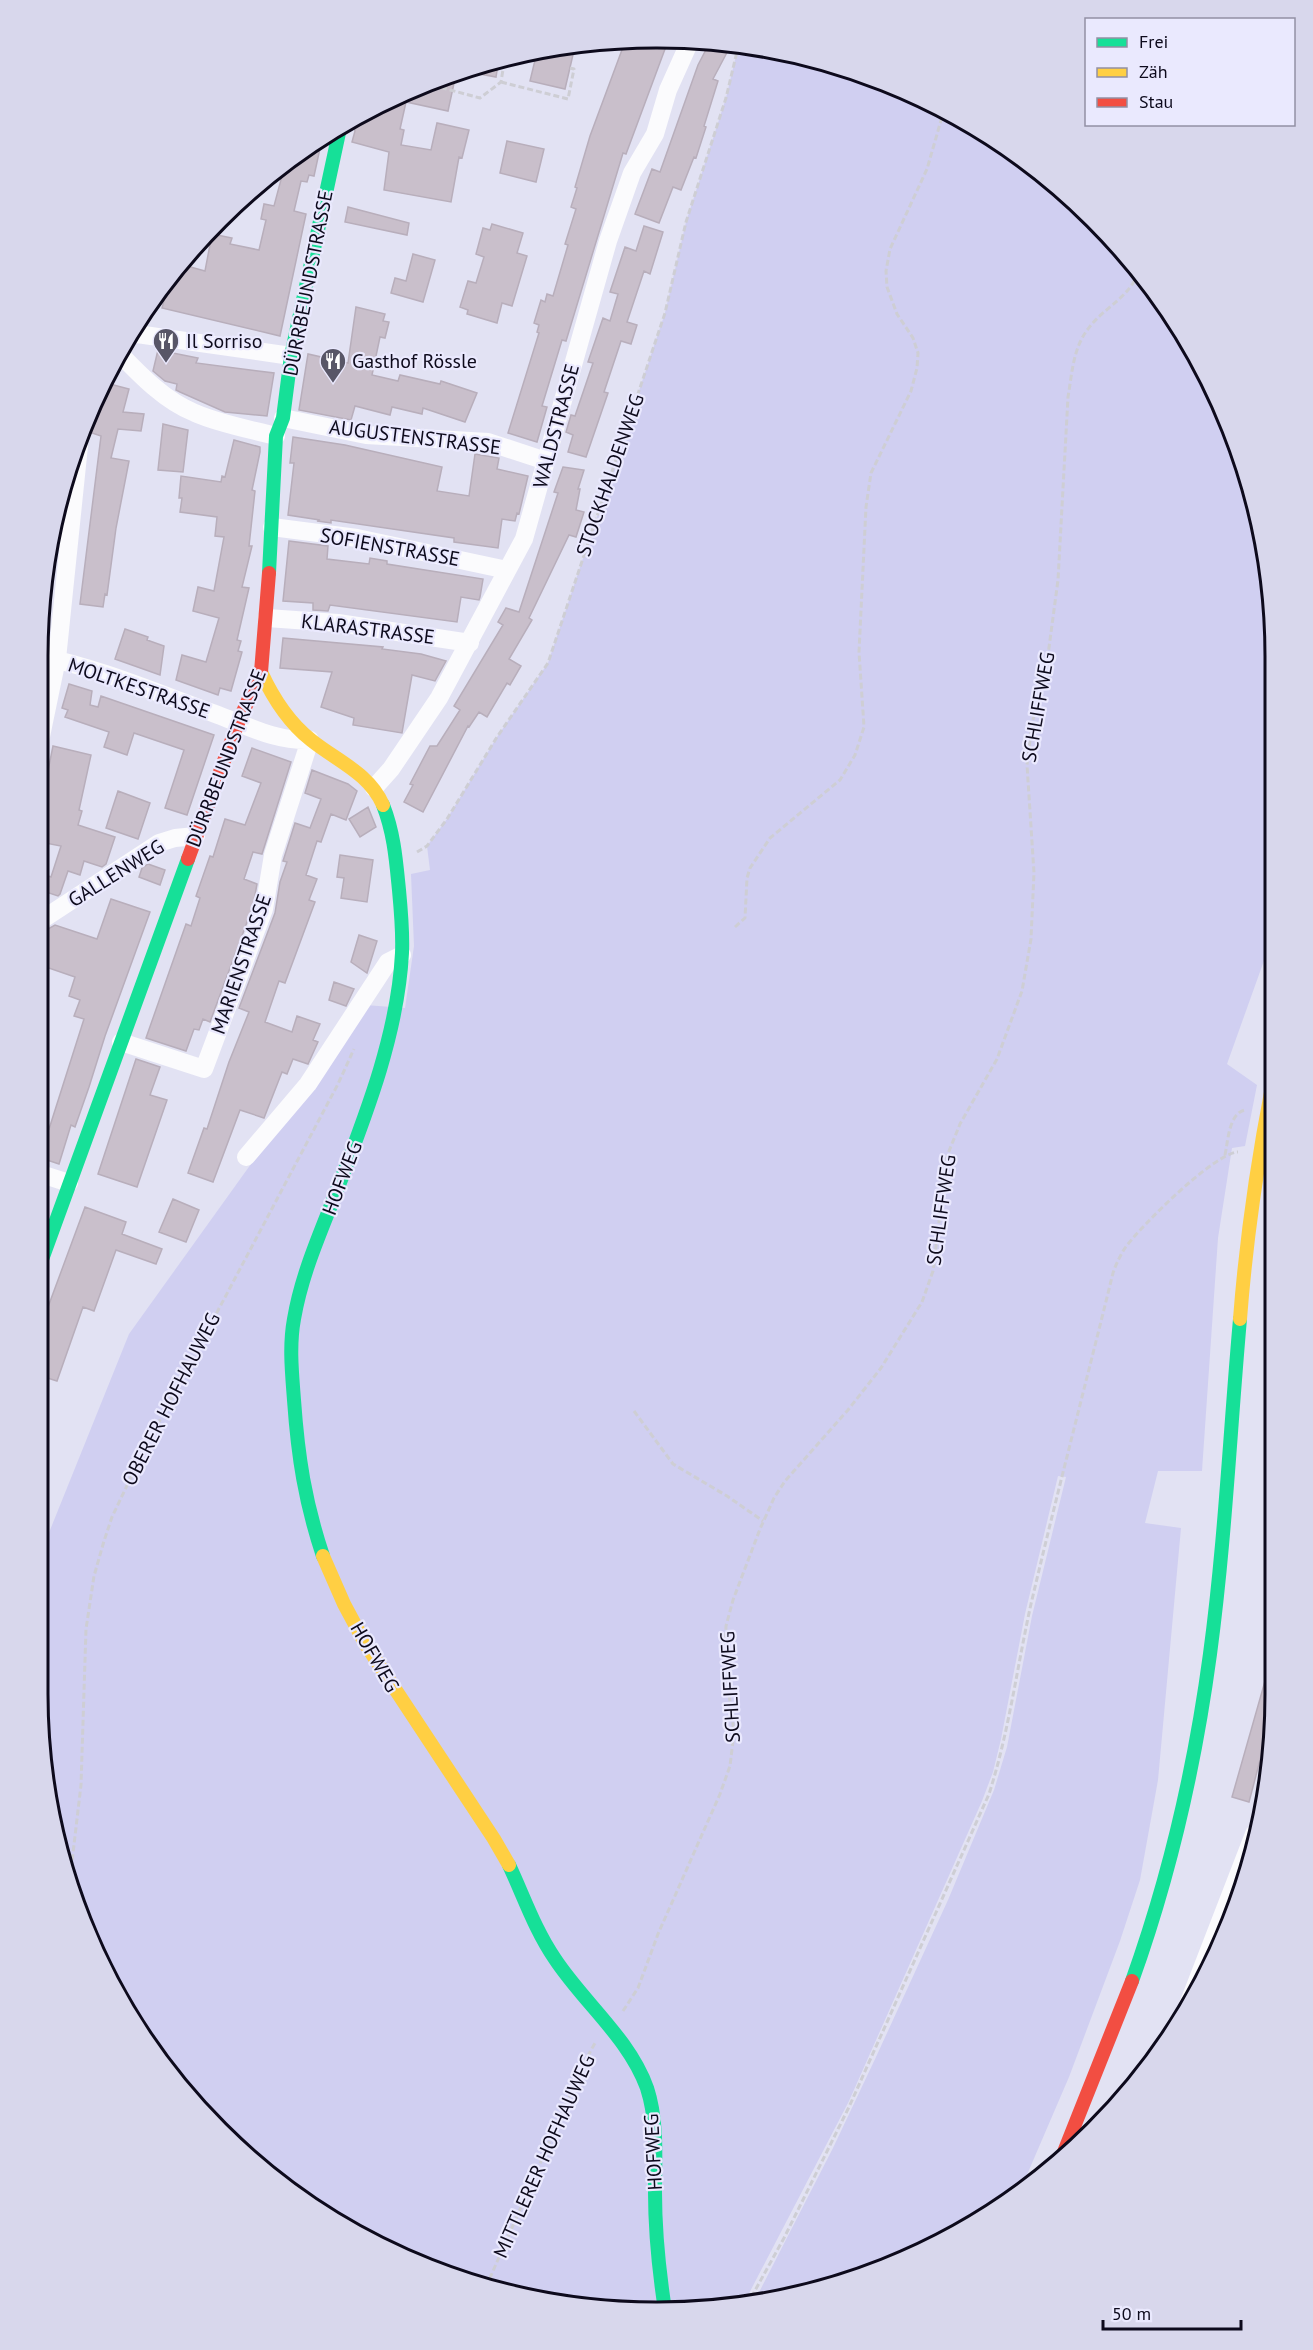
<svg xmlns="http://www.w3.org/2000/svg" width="1313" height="2350" viewBox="0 0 1313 2350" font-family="'PT Sans',sans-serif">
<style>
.green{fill:#d0cff1}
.building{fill:#c9bfcb;stroke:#b8aebb;stroke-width:1.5}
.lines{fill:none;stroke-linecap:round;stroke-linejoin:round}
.path{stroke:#ceced4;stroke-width:3;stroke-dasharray:6 3;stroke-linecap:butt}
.street{stroke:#fbfbfd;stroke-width:18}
.fast{stroke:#16e098;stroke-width:14}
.slow{stroke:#ffcf43;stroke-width:14}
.jam{stroke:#f24e42;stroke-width:14}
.labels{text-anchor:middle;stroke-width:4.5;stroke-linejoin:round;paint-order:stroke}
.street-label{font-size:20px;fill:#0d0a1c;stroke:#eae9fe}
.poi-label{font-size:20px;fill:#0d0a1c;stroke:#eae9fe;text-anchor:start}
.rim{fill:none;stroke:#0d0a1c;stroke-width:3}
</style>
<rect width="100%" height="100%" fill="#e2e2f3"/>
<path class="green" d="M739 43 856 70 966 121 1094 219 1171 313 1243 457 1270 576 1271 941 1227 1064 1257 1085 1245 1146 1232 1148 1218 1238 1202 1471H1158L1145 1523 1181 1528 1158 1780 1140 1880 1120 1941 1069 2077 1020 2191 966 2229 893 2266 778 2301 753 2304 833 2148 876 2057 948 1900 994 1790 1007 1747 1032 1616 1066 1477 1058 1476 1025 1614 1001 1739 993 1772 982 1801 849 2101 743 2305 697 2311 576 2307 496 2291 383 2249 312 2208 219 2131 165 2070 101 1968 70 1892 43 1775 42 1550 129 1334 365 1005 405 1008 414 946 411 874 430 870 427 846 447 819 497 737 548 663 665 313 686 222 726 98Z"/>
<path class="building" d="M626 39 668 41 626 154 623 153 566 341 562 340 542 406 547 407 537 442 508 433 539 333 537 332 539 325 534 323 541 300 545 302 547 294 553 296 568 245 565 244 576 209 571 207 577 188 575 187 590 136Z
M710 42 732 43 713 79 718 81 704 126 706 127 696 158 694 157 681 190 673 187 659 223 635 214 652 169 660 172 698 65Z
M575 46 565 89 530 81 537 52Z
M499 58 496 77 464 71 497 59Z
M456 74 448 111 406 102 400 129 404 130 401 145 431 150 437 123 469 130 462 158 459 157 451 202 384 190 389 152 352 142 355 131 352 120 383 101Z
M322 139 314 176 309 175 307 182 301 181 294 211 306 214 280 336 162 308 168 286H165L180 264 205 271 212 234 232 238 230 244 259 250 266 220 261 219 264 204 274 206 286 161Z
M507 141 544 149 536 182 500 173Z
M348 207 409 223 407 235 345 222Z
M492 224 523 233 517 253 527 256 512 306 502 303 497 323 467 314 468 310 460 307 468 281 476 283 484 257 476 254 483 228 490 230Z
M644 226 663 232 650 274 644 271 627 322 637 325 631 344 621 341 604 392 608 393 586 457 568 452 573 435 566 432 571 415 575 416 593 363 588 362 603 318 610 321 618 294 610 292 625 247 636 251Z
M413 254 435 260 423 302 391 293 395 278 406 281Z
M356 307 385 314 383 321 389 322 385 338 380 337 372 375 398 381 400 375 440 384 441 381 477 393 465 422 423 408 422 414 392 407 390 415 355 406 351 420 299 410 308 354 348 363Z
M158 350 198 358 196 363 274 373 267 416 225 412 180 392 176 390 177 384 165 381 153 371Z
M106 383 129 389 123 412 144 414 141 431 118 429 111 458 129 461 116 528 107 595 105 594 103 607 80 604 101 436 92 433V420Z
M163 424 188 430 183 472 158 470Z
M293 437 345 445 442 467 437 491 469 496 475 454 499 458 497 469 528 476 519 514 517 513 515 521 502 519 498 548 454 542V538L331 520V523L317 521 320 520 288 515 294 463H290Z
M234 440 260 447V452L252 490 255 491 249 546H252L242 587 249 588 237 640 241 641 238 651 242 652 231 691 220 688 218 695 176 680 182 655 206 662 219 618 193 611 198 587 214 591 224 537 215 536 217 517 180 512 182 498H179L181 476 221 482 222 476 225 477Z
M563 467 584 470 578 489H580L576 510 584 512 576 537 569 535 529 618 532 620 509 659 521 666 510 685 507 683 487 717 479 712 469 727 468 726 423 812 404 802 413 785 410 784 430 746H437L460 710 454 706 503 625 498 622 506 608 519 612 558 493 554 492Z
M289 541 328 546 327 559 369 564 370 558 387 561V564L483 579 480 597 479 600 461 597 457 622 330 605 328 611 313 610V603L283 601Z
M125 629 148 637 147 640 164 646 160 675 115 659Z
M283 638 383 647 382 649 421 654 446 661 435 681 412 675 402 733 353 725 354 718 321 707 332 672 280 668Z
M69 684 92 691 90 705 98 707 101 696 214 735 187 815 165 808 184 750 134 733 127 755 104 747 109 732 65 717 68 710 62 708Z
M53 746 91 755 79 810 82 811 78 825 115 837 106 864 102 867 84 861 80 875 68 871 60 894 58 896 40 890V873L51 877 61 846 40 842 39 815Z
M252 748 291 762 262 854 253 852 244 879 257 884 253 906 210 1022 203 1019 199 1030 194 1029 186 1051 146 1038 186 924 191 926 200 898 196 896 210 856 213 857 225 819 245 825 261 783 242 776Z
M312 770 348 784 357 791 346 820 331 814 321 842 317 841 306 875 317 879 309 900 315 902 285 983 279 981 265 1022 292 1032 297 1016 320 1024 313 1040 318 1042 308 1064 293 1059 287 1074 282 1072 264 1118 240 1110 213 1182 188 1173 204 1128 207 1129 229 1062 249 1012 239 1008 275 913 280 882 287 862 283 861 284 858 295 823 310 828 321 799 305 793Z
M118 791 150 803 138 839 106 828Z
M368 807 376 827 360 837 349 819Z
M340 855 373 860 367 902 341 898 344 878 337 877Z
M148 864 165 870 160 885 139 877 142 868Z
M111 899 150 912 105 1036 89 1087 75 1127 71 1125 59 1164 41 1158V1127L49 1129 84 1019 74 1016 80 1000 69 996 75 977 40 965V952L48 929 55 925 97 939Z
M359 935 377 941 367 973 351 962Z
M334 982 354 989 346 1006 329 1000Z
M136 1059 160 1067 150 1095 167 1100 137 1187 98 1174Z
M173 1199 199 1210 186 1242 159 1232Z
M85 1207 126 1222 122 1234 162 1249 156 1264 116 1250 94 1311 83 1307 57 1381 41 1376V1326Z
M1269 1667 1274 1668V1707L1249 1802 1232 1797Z"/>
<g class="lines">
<path class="path" d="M440 80 439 87 480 98 501 82 505 57
M501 82 568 99 574 69 570 68
M417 852 427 846 447 819 497 737 548 663 665 313 686 222 726 98 739 43
M735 927 745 918 747 878 750 868 770 838 840 780 855 755 864 727 859 652 866 507 871 473 911 391 917 368 918 353 913 338 897 314 887 287 886 271 890 249 927 169 944 110
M1225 1155C1228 1141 1229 1113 1245 1110
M634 1411 673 1464 727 1496 763 1521
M69 1887 81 1785 86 1629 94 1576 104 1541 112 1517 143 1452 338 1084 354 1049
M623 2011 638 1988 658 1934 720 1794 730 1766 734 1732 725 1663 726 1626 733 1600 760 1529 774 1498 785 1481 848 1410 881 1368 922 1302 933 1271 947 1156 960 1124 997 1059 1022 991 1031 939 1034 873 1027 765 1032 724 1048 655 1058 580 1068 397C1072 374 1073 348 1088 329 1103 308 1129 298 1138 273
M486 2287 584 2063 595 2043
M747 2305 784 2238 849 2107 989 1794C1009 1732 1017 1667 1031 1604 1057 1493 1086 1383 1113 1273 1116 1264 1120 1256 1125 1248 1140 1227 1214 1153 1238 1152"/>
<path class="street" d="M130 333 291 356
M118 352C140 375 165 401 195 413 220 424 249 429 276 436
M283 418 366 435 488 442 546 461
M272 527 357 538 507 570
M267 618 338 623 470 643
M39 656C100 668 159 694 218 715 250 727 275 741 310 740L273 855 264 909 204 1069 121 1042
M39 746 57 659 79 446
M374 788 391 769 439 698 524 539 608 241 632 173 655 134 668 90 690 41
M40 921 159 843 175 838 196 836
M246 1157 308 1084 388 962 402 955
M41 1174 69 1183
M1184 2015 1254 1834"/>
<path class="fast" d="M269 573 276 436 283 418 291 356 340 128
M41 1262 188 859
M323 1556C305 1502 298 1457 294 1400 292 1373 289 1346 294 1319 302 1272 322 1229 339 1185 367 1112 398 1032 402 953 403 932 401 911 399 890 396 860 394 833 383 805
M509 1865C524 1897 535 1930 555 1959 584 2003 629 2038 647 2088 658 2122 655 2158 655 2192 655 2232 659 2271 665 2310
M1132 1981C1170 1875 1195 1766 1210 1654 1225 1543 1230 1431 1240 1319"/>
<path class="slow" d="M261 672C273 698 288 722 311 740 337 761 369 773 383 805
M1240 1319C1246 1241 1257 1164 1272 1087
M323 1556 344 1604 366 1645 494 1839 509 1865"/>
<path class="jam" d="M188 859 238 723 261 672 269 573
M1060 2162 1132 1981"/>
</g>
<defs>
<g id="restaurant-pin" transform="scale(1.35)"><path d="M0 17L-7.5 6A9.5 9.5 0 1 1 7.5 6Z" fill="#585667" stroke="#eae9fe"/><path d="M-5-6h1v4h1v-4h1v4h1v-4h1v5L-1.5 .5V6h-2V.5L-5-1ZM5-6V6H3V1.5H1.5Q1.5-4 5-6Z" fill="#fff"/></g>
</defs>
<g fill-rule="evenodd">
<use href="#restaurant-pin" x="166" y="341"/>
<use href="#restaurant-pin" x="333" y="361"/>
</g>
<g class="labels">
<g class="street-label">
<text transform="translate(308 283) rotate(-79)" y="7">DÜRRBEUNDSTRASSE</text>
<text transform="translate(556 426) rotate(-75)" y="7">WALDSTRASSE</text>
<text transform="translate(415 437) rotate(7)" y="7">AUGUSTENSTRASSE</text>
<text transform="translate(610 475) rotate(-71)" y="7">STOCKHALDENWEG</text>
<text transform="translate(390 547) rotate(10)" y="7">SOFIENSTRASSE</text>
<text transform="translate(368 629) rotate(7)" y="7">KLARASTRASSE</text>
<text transform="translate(139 688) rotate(19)" y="7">MOLTKESTRASSE</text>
<text transform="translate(1038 707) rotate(-80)" y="7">SCHLIFFWEG</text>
<text transform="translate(226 758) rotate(-69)" y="7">DÜRRBEUNDSTRASSE</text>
<text transform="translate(116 873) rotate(-32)" y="7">GALLENWEG</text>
<text transform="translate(241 964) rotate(-71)" y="7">MARIENSTRASSE</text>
<text transform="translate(342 1178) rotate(-69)" y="7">HOFWEG</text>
<text transform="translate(941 1210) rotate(-82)" y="7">SCHLIFFWEG</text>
<text transform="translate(171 1399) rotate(-63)" y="7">OBERER HOFHAUWEG</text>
<text transform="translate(375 1657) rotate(60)" y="7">HOFWEG</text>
<text transform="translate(730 1687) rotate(-93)" y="7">SCHLIFFWEG</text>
<text transform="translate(653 2152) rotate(-93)" y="7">HOFWEG</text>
<text transform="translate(544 2156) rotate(-66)" y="7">MITTLERER HOFHAUWEG</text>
</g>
<g class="poi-label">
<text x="186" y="348">Il Sorriso</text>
<text x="352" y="368">Gasthof Rössle</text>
</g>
</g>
<path d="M0 0H1313V2350H0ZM656 48H657A608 608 0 0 1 1265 656V1694A608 608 0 0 1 657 2302H656A608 608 0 0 1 48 1694V656A608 608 0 0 1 656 48Z" fill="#d8d7ec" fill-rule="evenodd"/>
<path class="rim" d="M656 48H657A608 608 0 0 1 1265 656V1694A608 608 0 0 1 657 2302H656A608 608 0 0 1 48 1694V656A608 608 0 0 1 656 48Z"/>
<rect x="1085" y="18" width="210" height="108" fill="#eae9fe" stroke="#9290a4" stroke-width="1.5"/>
<rect x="1097" y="38" width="30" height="9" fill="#16e098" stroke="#9290a4" stroke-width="1.5"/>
<text x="1139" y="48" font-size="18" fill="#0d0a1c">Frei</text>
<rect x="1097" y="68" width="30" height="9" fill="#ffcf43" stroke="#9290a4" stroke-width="1.5"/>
<text x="1139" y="78" font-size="18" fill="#0d0a1c">Zäh</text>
<rect x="1097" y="98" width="30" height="9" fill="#f24e42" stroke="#9290a4" stroke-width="1.5"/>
<text x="1139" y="108" font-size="18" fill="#0d0a1c">Stau</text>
<path d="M1103 2320v9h138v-9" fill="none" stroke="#0d0a1c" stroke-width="3"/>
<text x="1112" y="2320" font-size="18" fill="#0d0a1c" stroke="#eae9fe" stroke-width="4.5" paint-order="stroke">50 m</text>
</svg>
